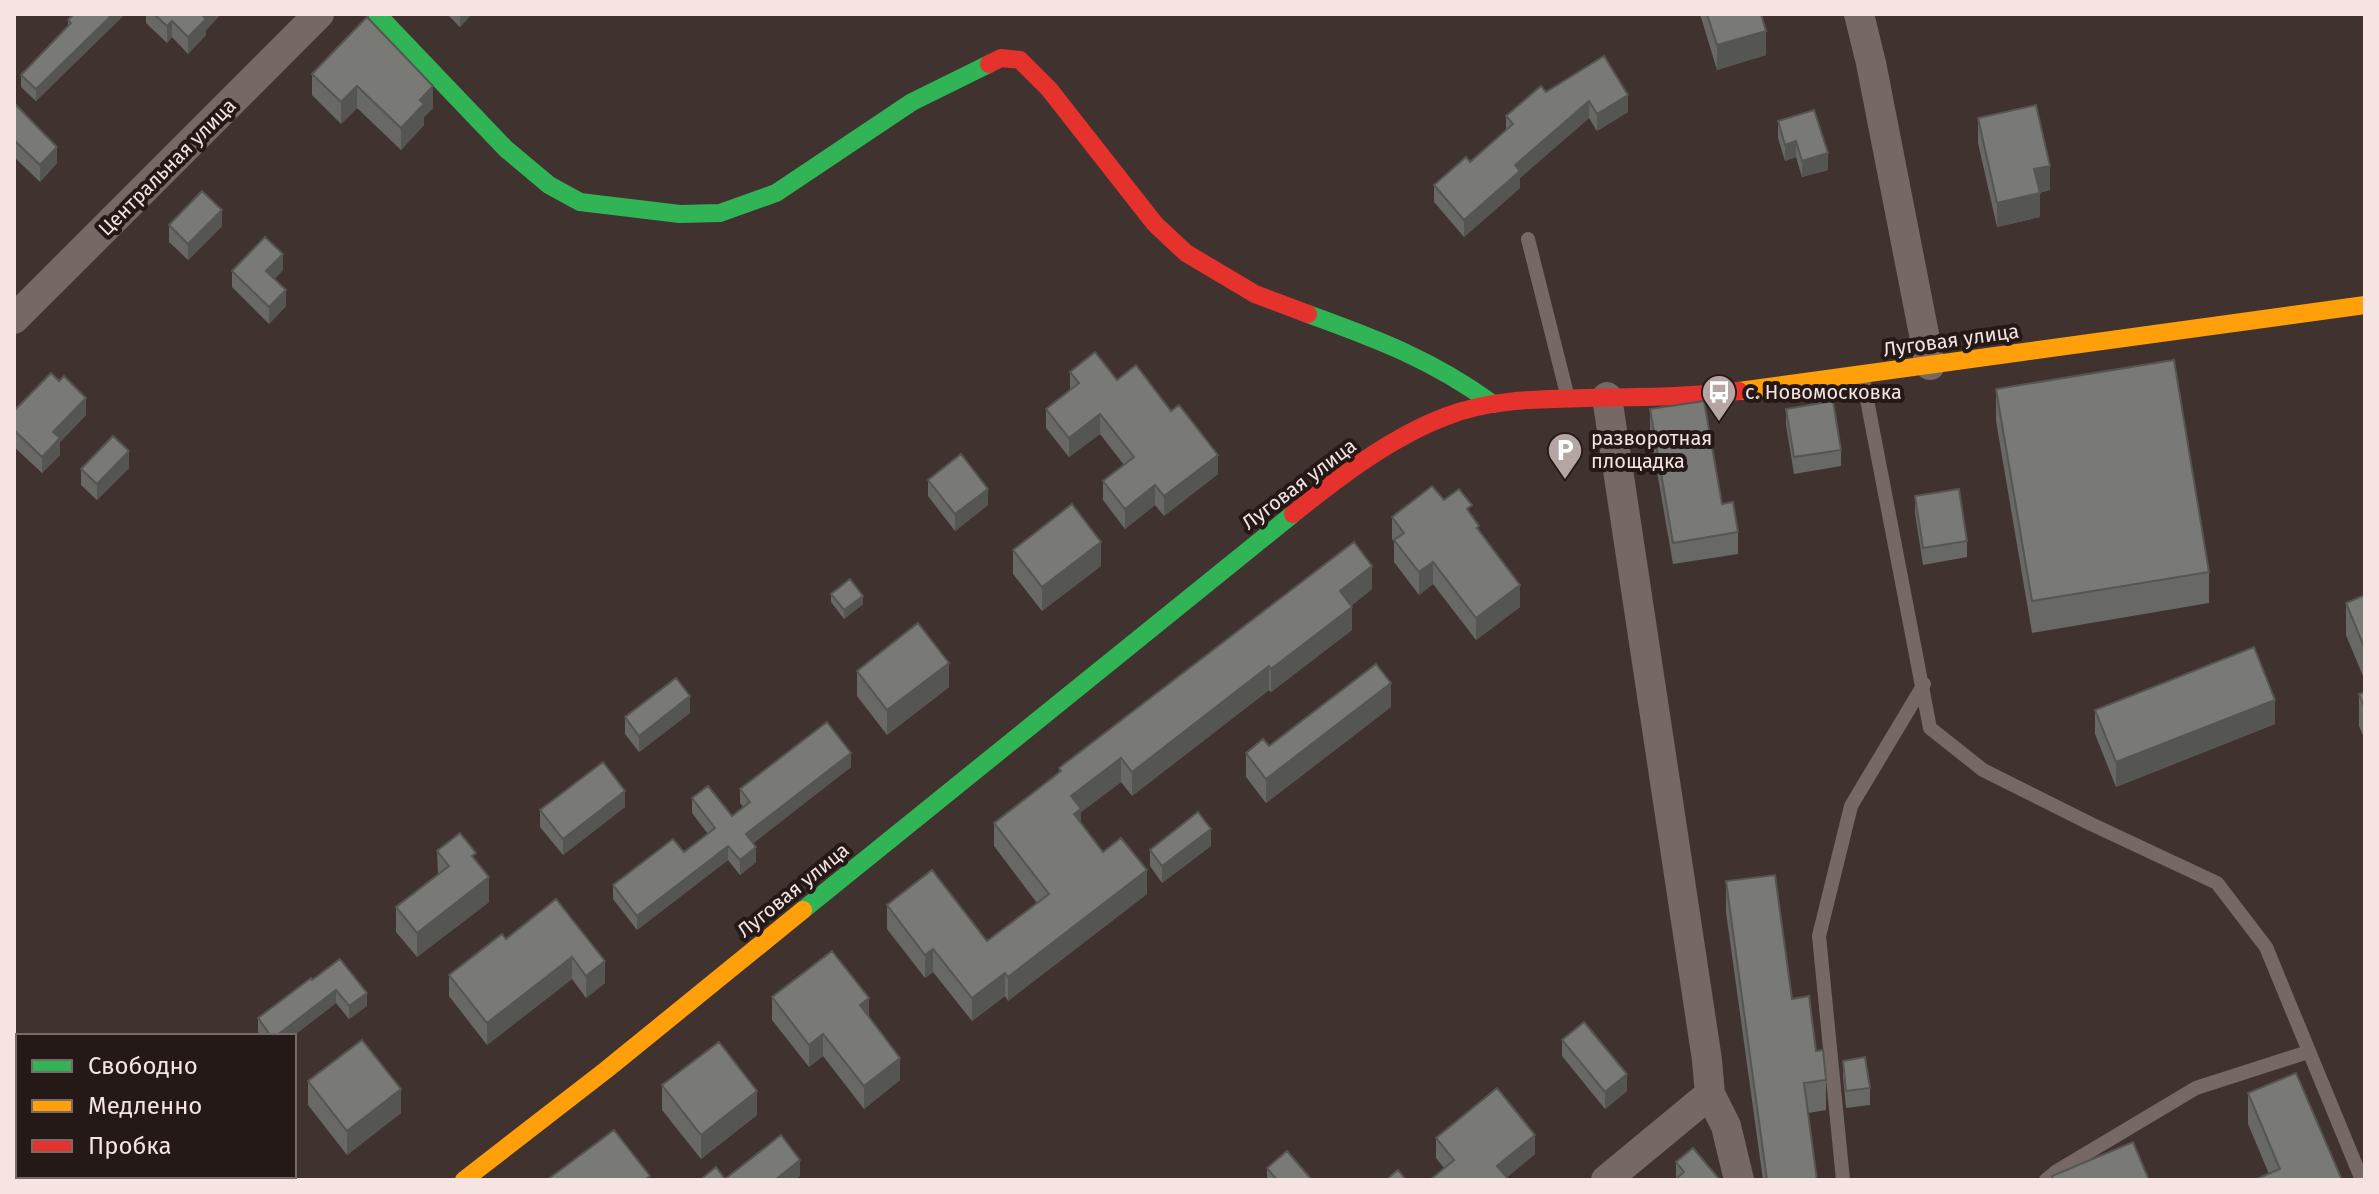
<svg xmlns="http://www.w3.org/2000/svg" width="2379" height="1194" viewBox="0 0 2379 1194" font-family="'Fira Sans',sans-serif">
<style>
.lines{fill:none;stroke-linecap:round;stroke-linejoin:round}
.lane{stroke:#766865;stroke-width:14}
.street{stroke:#766865;stroke-width:30}
.fast{stroke:#30b455;stroke-width:18}
.slow{stroke:#ff9f0a;stroke-width:18}
.jam{stroke:#e5322d;stroke-width:18}
.wall{fill:#686865}
.shaded-wall{fill:#555552}
.building{fill:#797975;stroke:#555552;stroke-width:2}
.labels{text-anchor:middle;stroke-width:8;stroke-linejoin:round;paint-order:stroke}
.street-label{font-size:20px;fill:#f5e4e1;stroke:#241917}
.poi-label{font-size:20px;fill:#f5e4e1;stroke:#241917;text-anchor:start}
</style>
<rect width="100%" height="100%" fill="#40322f"/>
<g class="lines">
<path class="lane" d="M1528 239 1567 394
M1863 379 1930 728 1983 770 2091 824 2217 883 2266 947 2362 1180
M1843 1180 1819 936 1851 806 1924 684
M2046 1180 2057 1171 2196 1088 2308 1052"/>
<path class="street" d="M1859 14 1871 63 1930 365
M14 319 319 14
M1607 397 1707 1060 1710 1094 1726 1126 1739 1180
M1606 1180 1710 1094"/>
<path class="fast" d="M377 14 506 149 549 185 580 202 680 214 720 213 776 193 912 102 989 64
M1308 314C1377 339 1433 360 1493 404
M803 910 1293 514"/>
<path class="slow" d="M1739 391 2365 305
M464 1180 606 1070 803 910"/>
<path class="jam" d="M989 64 1001 58 1020 60 1049 89 1155 224 1186 253 1255 294 1308 314
M1293 514C1339 477 1391 437 1447 416 1492 399 1539 399 1586 398 1637 397 1688 397 1739 391"/>
</g>
<path class="wall" d="M74 14H125L36 101 21 87V75L68 26V20Z
M146 14H221L206 30V35L188 54 172 37 167 43 146 23Z
M447 14H472L460 27Z
M1700 14H1761L1766 55 1717 70Z
M312 74 433 108 424 117V125L401 150 357 108 341 124 312 95Z
M1546 92 1628 112 1597 131 1589 118 1520 178V188L1464 237 1434 202V185L1470 162 1506 130V116Z
M14 103 57 163 40 182 14 157Z
M1978 118 2050 190 2039 193 2040 217 1997 227 1978 143Z
M1778 121 1828 170 1802 177 1796 157 1785 161 1778 138Z
M169 225 222 226 188 260 169 242Z
M283 270 274 279 286 306 269 324 232 287V271Z
M1070 372 1117 380 1218 474 1164 516 1155 505 1125 529 1103 500V481L1124 465 1100 434 1069 457 1046 428V409L1070 390Z
M1996 389 2209 572V603L2032 633 1996 421Z
M1650 409 1722 504 1738 532V554L1673 564 1650 431Z
M1786 409 1841 450V466L1794 474 1786 425Z
M14 411 86 415 60 442V455L42 473 14 447Z
M129 468 97 500 81 485V469Z
M928 480 988 505 955 531 928 496Z
M1915 496 1967 541V557L1923 565 1915 513Z
M1444 500 1472 516 1520 607 1476 640 1433 584 1419 595 1394 562V542L1392 539V517Z
M1013 550 1101 566 1042 611 1013 574Z
M1372 589 1351 606 1352 630 1271 692 1269 690 1132 796 1121 782 1081 812V824L1103 852 1147 894 1008 1001 1005 996 972 1021 933 972 925 978 887 929V905L987 941 1037 903 994 846V823L1059 772V768Z
M831 594 863 604 844 619 831 602Z
M2365 595V681L2346 635V603Z
M857 671 949 687 887 735 857 696Z
M2365 692V740L2359 726V694Z
M1391 707 1266 803 1246 777V753Z
M2095 710 2275 724 2116 787 2095 734Z
M690 713 639 752 625 734V717Z
M851 767 753 843 756 862 740 875 728 860 637 930 613 899V885L684 852 708 834 692 813V798L732 816 743 807 740 803V789Z
M625 807 563 855 540 827V810Z
M1211 846 1162 883 1150 866V850Z
M437 851 476 860 489 902 417 957 396 932V907L438 875Z
M1726 881 1792 999 1816 1051 1826 1080V1110L1808 1113 1817 1180H1763L1726 912Z
M506 939 605 961V983L586 998 572 979 487 1045 449 996V975Z
M340 959 367 1006 349 1019 336 1003 293 1036H261L258 1032V1018Z
M772 997 869 1017 900 1080 864 1109 823 1056 809 1067 772 1020Z
M1562 1040 1627 1091 1605 1109 1562 1056Z
M1843 1061 1870 1088V1105L1846 1108 1843 1077Z
M308 1081 401 1113 347 1155 308 1105Z
M662 1085 757 1115 701 1159 662 1110Z
M2248 1093 2342 1180 2269 1174 2248 1124Z
M1436 1138 1535 1154 1507 1177 1444 1168 1436 1158Z
M1676 1162 1720 1180 1676 1179Z
M1267 1168 1312 1180H1267Z
M72 1176H109L104 1180H75Z"/>
<path class="shaded-wall" d="M113 14H125L36 101V89Z
M205 14H221L206 30V35L188 54V37Z
M460 14H472L460 27Z
M172 21V37L167 43V26Z
M1766 31V55L1717 70V45Z
M357 86V108L341 124V102Z
M433 86V108L424 117V125L401 150V128L420 100Z
M1628 95V112L1597 131V114Z
M1589 101V118L1520 178V188L1464 237V220L1515 165Z
M1796 141V157L1785 161V145Z
M57 147V163L40 182V165Z
M1828 153V170L1802 177V161Z
M2050 166V190L2034 194V169Z
M2040 193V217L1997 227V203Z
M222 210V226L188 260V244Z
M283 254V270L266 287V271Z
M286 290V306L269 324V307Z
M86 398V415L60 442V455L42 473V457L53 432Z
M1100 414V434L1069 457V438Z
M129 451V468L97 500V484Z
M1218 455V474L1164 516V496Z
M1155 485V505L1125 529V509Z
M988 489V505L955 531V514Z
M1101 542V566L1042 611V587Z
M1433 562V584L1419 595V572Z
M1372 566V589L1340 615V591Z
M1520 585V607L1476 640V618Z
M863 596V604L844 619V610Z
M1352 607V630L1271 692V669Z
M949 663V687L887 735V710Z
M1269 666V690L1132 796V772Z
M1391 683V707L1266 803V779Z
M690 696V713L639 752V736Z
M2275 700V724L2116 787V762Z
M851 753V767L746 849V834Z
M1121 758V782L1081 812V832L1074 838 1071 796Z
M625 791V807L563 855V839Z
M1211 829V846L1162 883V866Z
M728 846V860L637 930V916Z
M756 847V862L740 875V860Z
M1147 870V894L1008 1001V977Z
M489 877V902L417 957V933Z
M933 949V972L925 978V955Z
M572 957V979L487 1045V1023Z
M605 961V983L586 998V976Z
M1005 973V996L972 1021V998Z
M336 990V1003L293 1036H276Z
M367 993V1006L349 1019V1006Z
M869 998V1021L860 1005Z
M823 1034V1056L809 1067V1045Z
M900 1058V1080L864 1109V1086Z
M1627 1074V1091L1605 1109V1092Z
M401 1089V1113L347 1155V1131Z
M757 1091V1115L701 1159V1135Z
M1535 1135V1154L1504 1180 1497 1166Z
M800 1160V1176L795 1180H775Z
M88 1176H109L104 1180H86V1178Z"/>
<path class="building" d="M74 14H113L36 89 21 75 71 23 68 20Z
M154 14H205L203 16 206 19 188 37 172 21 167 26Z
M1707 14H1761L1766 31 1717 45Z
M367 17 433 86 420 100 424 104 401 128 357 86 341 102 312 74Z
M1604 56 1628 95 1597 114 1589 101 1515 165 1520 171 1464 220 1434 185 1466 157 1470 162 1513 124 1506 116 1541 86 1546 92Z
M14 103 57 147 40 165 14 140Z
M2036 105 2050 166 2034 169 2040 193 1997 203 1978 118Z
M1814 110 1828 153 1802 161 1796 141 1785 145 1778 121Z
M202 191 222 210 188 244 169 225Z
M265 237 283 254 266 271 286 290 269 307 232 271Z
M1095 352 1117 380 1136 365 1171 411 1179 405 1218 455 1164 496 1155 485 1125 509 1103 481 1134 457 1100 414 1069 438 1046 409 1079 383 1070 372Z
M2174 360 2209 572 2032 601 1996 389Z
M51 373 59 381 64 376 86 398 53 432 60 438 42 457 14 430V411Z
M1704 401 1722 504 1733 502 1738 532 1673 543 1650 409Z
M1833 401 1841 450 1794 457 1786 409Z
M113 436 129 451 97 484 81 469Z
M961 454 988 489 955 514 928 480Z
M1432 486 1444 500 1459 489 1472 505 1467 509 1479 526 1477 528 1520 585 1476 618 1433 562 1419 572 1394 540 1404 533 1392 517Z
M1959 489 1967 541 1923 548 1915 496Z
M1072 504 1101 542 1042 587 1013 550Z
M1354 542 1372 566 1340 591 1352 607 1271 669 1269 666 1132 772 1121 758 1071 796 1081 809 1074 814 1103 852 1121 838 1147 870 1008 977 1005 973 972 998 933 949 925 955 887 905 932 870 987 941 1049 894 994 823 1061 771 1059 768Z
M850 579 863 596 844 610 831 594Z
M2365 595V649L2346 603Z
M918 623 949 663 887 710 857 671Z
M2254 647 2275 700 2116 762 2095 710Z
M1376 664 1391 683 1266 779 1246 753 1263 739 1269 746Z
M676 678 690 696 639 736 625 717Z
M2365 692V709L2359 694Z
M827 722 851 753 746 834 756 847 740 860 728 846 637 916 613 885 673 839 684 852 715 828 692 798 708 786 732 816 750 802 740 789Z
M603 762 625 791 563 839 540 810Z
M1198 812 1211 829 1162 866 1150 850Z
M460 833 476 853 472 856 489 877 417 933 396 907 449 866 437 851Z
M1775 875 1792 999 1809 996 1816 1051 1823 1050 1826 1080 1804 1083 1817 1180H1767L1726 881Z
M556 899 605 961 586 976 572 957 487 1023 449 975 502 934 506 939Z
M832 951 869 998 860 1005 900 1058 864 1086 823 1034 809 1045 772 997Z
M340 959 367 993 349 1006 336 990 276 1036H271L258 1018 311 978 312 980Z
M1584 1022 1627 1074 1605 1092 1562 1040Z
M362 1040 401 1089 347 1131 308 1081Z
M719 1042 757 1091 701 1135 662 1085Z
M1865 1057 1870 1088 1846 1091 1843 1061Z
M2296 1073 2342 1180H2254L2280 1169 2248 1093Z
M1497 1088 1535 1135 1497 1166 1509 1180H1430L1454 1160 1436 1138Z
M614 1130 650 1176 644 1180H547Z
M781 1135 800 1160 775 1180H700L716 1167 725 1179Z
M2133 1142 2149 1180H2053L2052 1176Z
M1693 1148 1720 1180H1675L1684 1172 1676 1162Z
M1287 1151 1312 1180H1277L1267 1168Z
M1398 1170 1406 1180H1386Z
M185 1176H218L222 1180H180Z"/>
<defs>
<g id="bus-pin" transform="scale(1.8)"><path d="M0 17L-7.5 6A9.5 9.5 0 1 1 7.5 6Z" fill="#b6a6a3" stroke="#241917"/><path d="M-5-6H5V4H4V6H2V4H-2V6H-4V4H-5ZM-3.5-4V0h7V-4ZM-3.5 1.2v1.5H-2V1.2ZM2 1.2v1.5H3.5V1.2Z" fill="#fff"/></g>
<g id="parking-pin" transform="scale(1.8)"><path d="M0 17L-7.5 6A9.5 9.5 0 1 1 7.5 6Z" fill="#b6a6a3" stroke="#241917"/><path d="M-3.5-5.5H1a3.5 3.5 0 0 1 0 7H-1V5.5H-3.5ZM-1-3.4V-.6H.8a1.4 1.4 0 0 0 0-2.8Z" fill="#fff"/></g>
</defs>
<g fill-rule="evenodd">
<use href="#bus-pin" x="1719" y="392"/>
<use href="#parking-pin" x="1565" y="450"/>
</g>
<g class="labels">
<g class="street-label">
<text transform="translate(167 167) rotate(-45)" y="7">Центральная улица</text>
<text transform="translate(1951 340) rotate(-8)" y="7">Луговая улица</text>
<text transform="translate(1299 484) rotate(-37)" y="7">Луговая улица</text>
<text transform="translate(793 890) rotate(-39)" y="7">Луговая улица</text>
</g>
<g class="poi-label">
<text x="1745" y="399">с. Новомосковка</text>
<text x="1591" y="445">разворотная<tspan x="1591" dy="23">площадка</tspan></text>
</g>
</g>
<rect width="2379" height="1194" fill="none" stroke="#f5e4e1" stroke-width="32"/>
<rect x="16" y="1034" width="280" height="144" fill="#241917" stroke="#786a68" stroke-width="2"/>
<rect x="32" y="1060" width="40" height="12" fill="#30b455" stroke="#786a68" stroke-width="2"/>
<text x="88" y="1074" font-size="24" fill="#f5e4e1">Свободно</text>
<rect x="32" y="1100" width="40" height="12" fill="#ff9f0a" stroke="#786a68" stroke-width="2"/>
<text x="88" y="1114" font-size="24" fill="#f5e4e1">Медленно</text>
<rect x="32" y="1140" width="40" height="12" fill="#e5322d" stroke="#786a68" stroke-width="2"/>
<text x="88" y="1154" font-size="24" fill="#f5e4e1">Пробка</text>
</svg>
